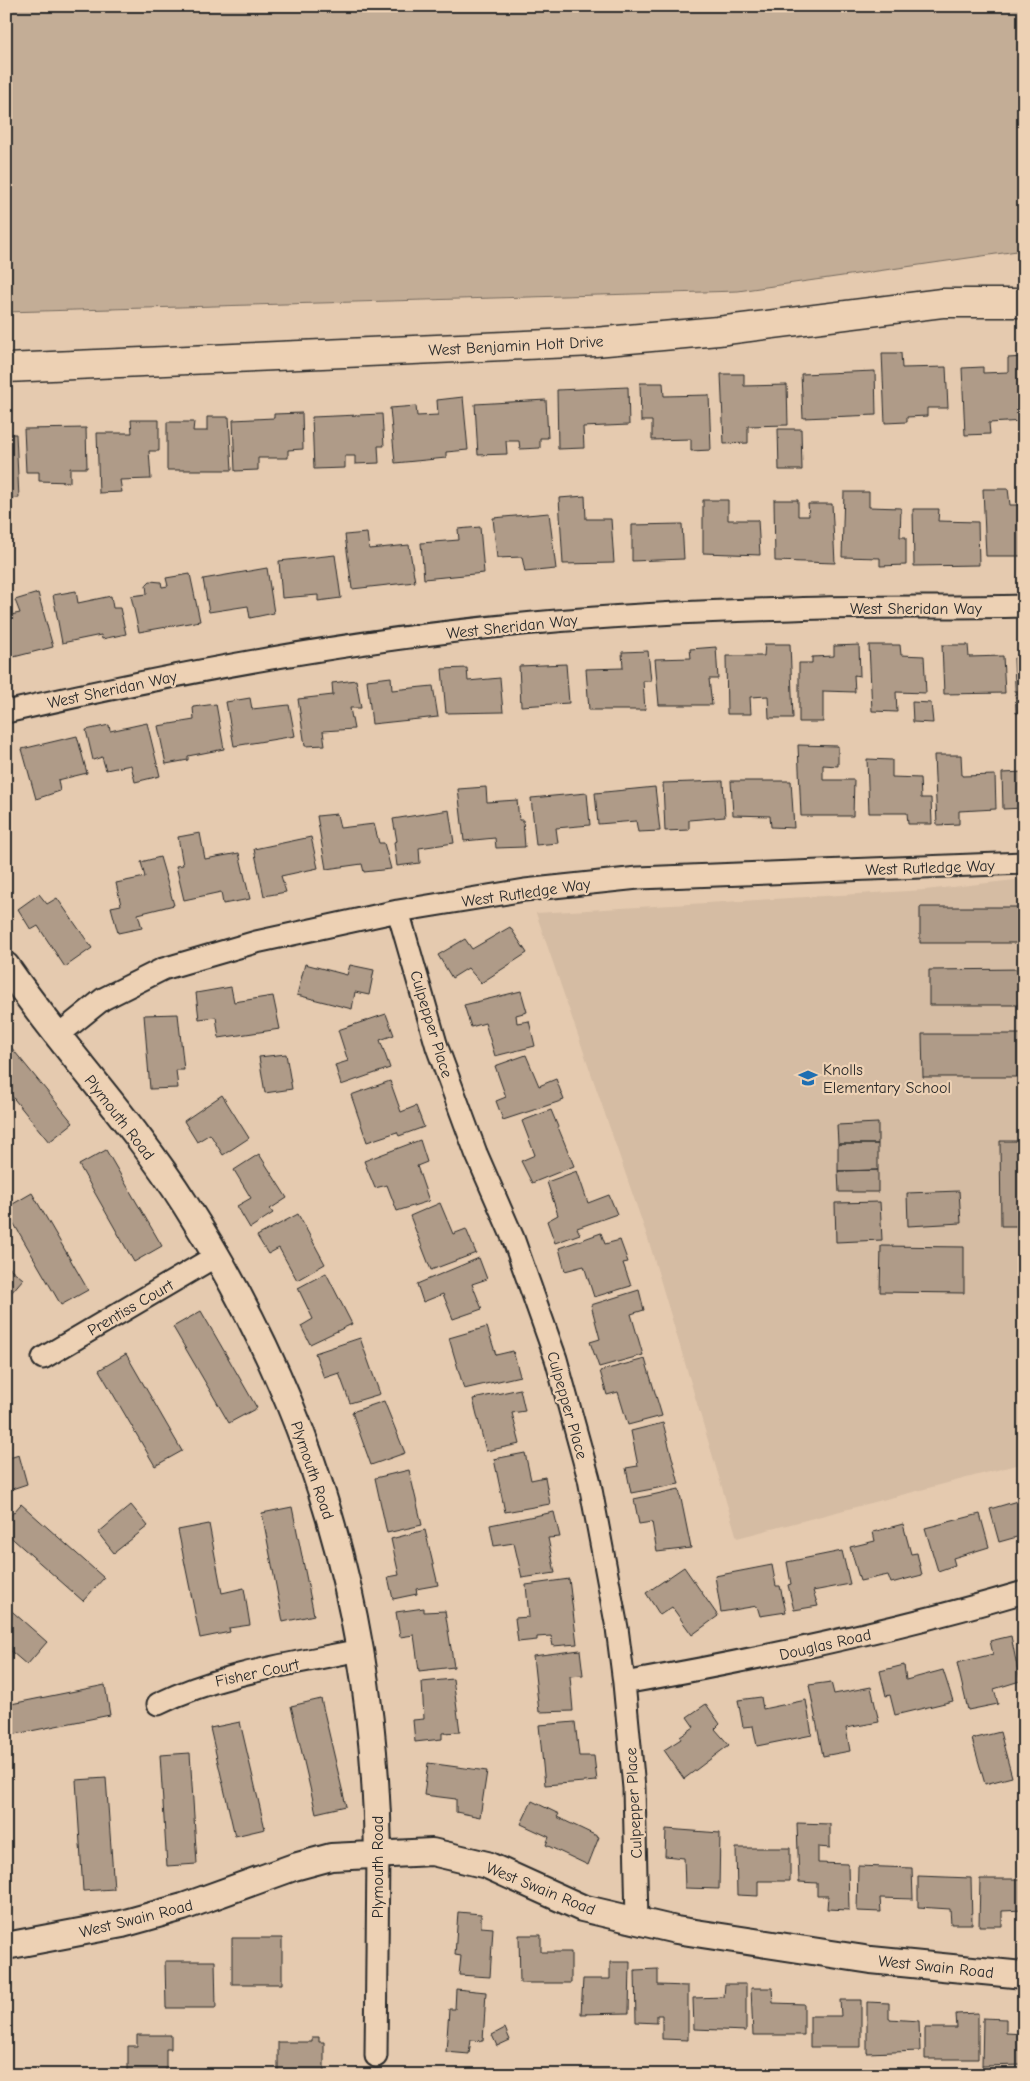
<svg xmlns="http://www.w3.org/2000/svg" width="1030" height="2081" viewBox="0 0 1030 2081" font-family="'Comic Neue',sans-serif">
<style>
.built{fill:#d5bca3}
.green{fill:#c3ad96;stroke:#776c60}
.building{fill:#af9b88;stroke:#2b2b2b}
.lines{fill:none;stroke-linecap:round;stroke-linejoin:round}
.minor-casing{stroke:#2b2b2b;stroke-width:25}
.tertiary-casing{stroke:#2b2b2b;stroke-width:30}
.secondary-casing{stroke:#2b2b2b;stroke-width:31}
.minor{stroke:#edd1b4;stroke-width:21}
.tertiary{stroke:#edd1b4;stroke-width:26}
.secondary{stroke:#edd1b4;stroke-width:28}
.labels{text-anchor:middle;stroke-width:4.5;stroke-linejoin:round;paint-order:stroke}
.street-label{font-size:16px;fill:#2b2b2b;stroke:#edd1b4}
.poi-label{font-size:16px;fill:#2b2b2b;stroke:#edd1b4;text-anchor:start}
</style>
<rect width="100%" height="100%" fill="#e5caaf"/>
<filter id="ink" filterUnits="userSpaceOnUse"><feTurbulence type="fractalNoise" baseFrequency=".02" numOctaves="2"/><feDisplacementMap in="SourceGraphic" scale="10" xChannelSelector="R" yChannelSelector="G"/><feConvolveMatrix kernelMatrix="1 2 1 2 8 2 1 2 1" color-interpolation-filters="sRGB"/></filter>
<g filter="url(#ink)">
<path class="built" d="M1024 879V1463L737 1538 649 1242 536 913 925 890Z"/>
<path class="green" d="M6 6H1024V250L738 291 6 312Z"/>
<path class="building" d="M882 353H901L902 368 946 367 948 408H927V416L907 417V422L885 423Z
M1024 357V421L989 423 990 434 965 435 962 368 983 367V373L1008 372V358Z
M875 371 876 415 803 418 801 374Z
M721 374H744V386L787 385 788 425 748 426V443L724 444Z
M640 383H663L664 396 709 395 711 450 691 451V439L652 440V421H641Z
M628 387 629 425 583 427 584 448 558 449 557 390Z
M463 397 468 450 446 452V458L395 463 390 408 416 406 417 416 438 415 437 400Z
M546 400 548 438H540V448L520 449 519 441H506L507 454 478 455 475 404Z
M302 413 303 449 288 450V458H258V470L235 471 233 420 274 418V414Z
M382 414 384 446H378L379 463 355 464V456H345V468L314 469 312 417Z
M207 417H229L232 470H167V422H194L193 431H207Z
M131 420H159V451H149L151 479 120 480 122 492 99 493 97 433H132Z
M86 428 87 468H70V482L39 481V472H26L24 429Z
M778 429H801L802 470H779Z
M6 434H16L19 498 6 499Z
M983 489H1008L1010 505H1024V556H986Z
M844 492H869V507L901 508 900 537H906V565L880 566V558L842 557Z
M585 496 586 519H611L614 563 563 564 559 498Z
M703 500H728V520H758L760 555 703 553Z
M774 500H798V516H809L808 504H832L835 563 775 561Z
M913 509H939L938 521 978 522 979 565 914 566Z
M549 513 556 569 525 572 522 557 497 558 493 518Z
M682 524 684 559 632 561V525Z
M480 527 484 573 424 579 421 543 459 540 458 529Z
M367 533 369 549 409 545 415 582 352 589 345 535Z
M335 555 341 598 318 601V595L282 598 279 561Z
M267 568 274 613 250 618 248 606 209 612 203 579Z
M190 574 200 621 139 632 131 596 147 594 146 585 150 581 161 582 162 587 168 586 166 578Z
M76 591 78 603 111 596 113 608H120L126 634 102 639 101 635 62 643 53 595Z
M38 593 53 647 6 659V616L20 613 15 600Z
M765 644H790L793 718H769L768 696 750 697 751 714H727L726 656H764Z
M859 645 860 676 854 675 855 692 823 691V722H799V663H812V657L834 656V646Z
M869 645H900L901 655 924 656 926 693 896 692 897 712 872 711Z
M942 645H968L969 657 1003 656 1005 693 944 694Z
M716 647 718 679H709L712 705H659L655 659 691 658 690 649Z
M648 651 651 681H643L645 710H589L586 669 623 668 622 652Z
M1014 658H1024V713H1016Z
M566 664 569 703 521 706 519 666Z
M467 668 468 681 500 678 503 712 446 713 442 669Z
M391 677 392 690 433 686 438 717 372 724 367 680Z
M356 680 361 708H350L354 729 323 731 325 745 305 746 298 699 333 695 332 683Z
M250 698 252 709 289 705 295 736 234 746 226 702Z
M912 702 931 703 933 723 913 722Z
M216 704 224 749 188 756V760L166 764 158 726 194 720 193 707Z
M147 723 160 776 135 782 131 765 106 770 102 757 93 760 86 730 109 725 110 731Z
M77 736 87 773 58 780 60 791 36 799 22 749Z
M798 745 838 746V766L823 765V780H854L853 816H801Z
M934 755H961L962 776 995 775 996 809 959 811V824L937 825Z
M867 759 892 760V777L920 778 921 798H931L932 824H908L907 813H869Z
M6 764 12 815 6 816Z
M1024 772V808L1003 809 1002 773Z
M723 781 725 817 689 820V830L665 831 663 783Z
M731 781H791L794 828 771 827 770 816 733 815Z
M486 787 487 802 517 800 519 820H523L525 847 496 848 495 838 464 841 458 789Z
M655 787 660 831 638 832 636 821 598 824 595 793Z
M587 793 590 825 556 828 558 843 536 845 531 798Z
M449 810 454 843 419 848 420 863 397 866 394 842 397 841 393 819Z
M337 814 340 828 374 824 379 843H384L391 869 364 872 362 864 326 869 317 816Z
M200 833 205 859 239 853 250 899 223 904 221 892 184 900 176 866 183 865 178 837Z
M311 837 318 868 281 876 286 892 264 896 254 849Z
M160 857 174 905 138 914 142 928 118 933 111 907 121 905 116 883 145 877 141 862Z
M39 894 47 904 57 898 92 948 65 967 38 926 31 930 18 909Z
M920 907H1024V943H920Z
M510 927 527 953 481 983 468 968 452 978 438 955 465 939 472 949Z
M305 964 347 975 350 965 374 970 369 995 355 992 352 1009 297 995Z
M1024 969V1005H929V970Z
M231 987 234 1002 273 996 280 1029 219 1038 216 1017 199 1019 196 993Z
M521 991 527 1012 516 1015 517 1023 529 1021 535 1046 495 1056 485 1023 471 1027 464 1005Z
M178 1014 184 1070H176L178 1088 150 1089 144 1015Z
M386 1014 394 1035 380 1040 390 1068 341 1085 335 1065 348 1061 338 1030Z
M922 1034H1024V1077H923Z
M6 1041 73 1123 49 1142 6 1089Z
M286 1054 292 1089 265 1093 259 1057Z
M526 1055 539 1086 556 1079 564 1100 503 1120 496 1101 506 1097 495 1066Z
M390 1081 401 1112 416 1106 424 1127 399 1136 397 1132 367 1142 351 1095Z
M222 1095 249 1138 223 1155 210 1134 197 1142 184 1121Z
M551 1110 574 1166 532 1183 521 1161 535 1155 522 1121Z
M878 1123V1144H838L837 1125Z
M420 1140 427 1162 417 1166 429 1201 397 1211 387 1185 375 1188 364 1161Z
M1000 1141H1024V1226H1001Z
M838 1144H878V1170L838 1171Z
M106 1150 162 1246 134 1262 79 1165Z
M259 1154 287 1198 270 1209 273 1213 250 1228 237 1206 251 1198 234 1170Z
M878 1170V1192H839L838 1171Z
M577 1171 588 1203 609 1195 617 1214 577 1228 580 1234 555 1243 547 1221 558 1215 547 1182Z
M959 1191 961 1223 908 1226 907 1193Z
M32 1193 88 1290 61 1305 6 1210V1208Z
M880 1202 882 1240 836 1242 835 1203Z
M440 1203 453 1234 466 1229 476 1253 431 1270 410 1216Z
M298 1214 325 1264 297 1280 279 1248 268 1254 257 1236Z
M601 1233 605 1244 620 1240 628 1262 623 1263 631 1286 594 1297 584 1266 565 1271 559 1248Z
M881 1246 964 1247V1293L880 1292Z
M479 1258 487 1279 472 1284 482 1309 453 1319 443 1294 423 1302 417 1284Z
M6 1265 23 1279 6 1299Z
M326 1273 352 1324 310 1344 301 1326 313 1319 298 1288Z
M639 1290 644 1310 631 1314 643 1355 599 1367 590 1342 600 1339 591 1305Z
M201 1311 257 1408 229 1423 173 1327Z
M487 1327 496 1355 513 1351 520 1376 464 1389 449 1338Z
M360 1338 380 1394 350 1403 339 1373 324 1378 315 1353Z
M126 1354 182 1451 155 1466 99 1370Z
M645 1359 662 1416 628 1425 618 1392 607 1395 600 1371Z
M520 1389 525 1411 512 1413 520 1444 486 1451 473 1399Z
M384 1401 405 1453 371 1465 352 1412Z
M663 1423 679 1484 631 1493 626 1468 638 1466 631 1431Z
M525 1453 531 1480 545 1477 550 1504 505 1512 494 1459Z
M19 1455 27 1484 6 1491V1459Z
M409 1470 422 1525 387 1533 375 1478Z
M679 1489 691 1548 657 1552 652 1522 639 1524 634 1499Z
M1024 1499V1535L999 1542 990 1509Z
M21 1504 104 1578 83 1601 6 1533V1521Z
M131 1505 148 1526 114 1553 98 1533Z
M292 1507 314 1615 283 1622 262 1513Z
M554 1512 560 1537 548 1538 555 1573 522 1578 514 1543 494 1546 490 1525Z
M980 1514 989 1547 953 1558 955 1565 938 1571 925 1528Z
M209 1524 222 1593 244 1588 250 1625 229 1628 230 1632 200 1638 178 1530Z
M903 1524 911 1554 917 1553 922 1575 891 1583 888 1575 860 1581 850 1547 875 1541 873 1532Z
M425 1530 438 1585 416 1589 417 1594 393 1599 388 1577 399 1575 391 1539Z
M842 1551 850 1584 813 1591 818 1606 794 1610 788 1585 791 1584 787 1562Z
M772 1565 776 1586H780L786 1612 760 1616 757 1606 721 1612 715 1576Z
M684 1567 718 1616 692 1635 672 1607 660 1615 646 1593Z
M569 1579 577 1644 553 1646 551 1636 537 1637V1640L518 1642 515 1618 529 1617 526 1585Z
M6 1606 47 1642 27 1665 6 1647Z
M424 1608V1612L445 1611 454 1667 419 1671 414 1635 400 1637 396 1612Z
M1011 1636 1020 1681 994 1689 998 1704 968 1710 957 1663 993 1654 990 1641Z
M580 1650 583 1675 570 1676 573 1711 539 1712 533 1656Z
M904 1665 906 1680 943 1670 953 1701 895 1715 890 1695 886 1696 880 1671Z
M453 1679 460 1732 442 1733V1739L415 1742 413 1720 424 1719 422 1682Z
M831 1682 834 1694 871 1687 879 1722 846 1728 850 1751 823 1756 809 1685Z
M105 1685 110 1715 6 1736V1705Z
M761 1697 763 1709 806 1700 812 1735 757 1746 753 1726 743 1727 738 1700Z
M321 1699 346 1806 316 1813 291 1706Z
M706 1704 720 1724 715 1729 729 1745 684 1779 664 1750 681 1739 680 1737 694 1727 687 1717Z
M240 1722 265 1829 235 1836 210 1728Z
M575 1722 579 1756H594L597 1781 545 1785 539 1725Z
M1000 1732 1012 1777 985 1784 972 1739Z
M190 1753 197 1864 167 1866 160 1755Z
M428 1763 487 1771 480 1817 456 1812V1799L424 1795Z
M106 1778 114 1889 83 1891 76 1780Z
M532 1801 559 1814 557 1817 599 1837 588 1865 546 1845 549 1837 521 1824Z
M797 1823 830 1824V1848L818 1847V1863L848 1864 849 1910 827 1909 828 1896H817V1883L799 1882Z
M666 1829 720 1833 719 1889 685 1888 684 1858 665 1856Z
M736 1848H790V1881H758V1896L737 1895Z
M858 1866 912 1868 913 1899 880 1898 881 1912 857 1911Z
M918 1876 971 1878 972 1924H951L950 1909 918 1907Z
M980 1879H1024V1910L1002 1911V1926H979Z
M458 1912 481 1914V1927L493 1928 490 1977 459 1975 461 1956 455 1955Z
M519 1935H541V1952H571V1983H520Z
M232 1938H282V1984H232Z
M165 1961H215L216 2008H166Z
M610 1962H630L629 2013 581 2014 583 1979H610Z
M658 1969V1985L688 1986V2040L662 2039V2015H657V2023L636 2022 635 1970Z
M725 1984H746V2031L694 2029 693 1998 724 1997Z
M751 1988H772L773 2003 804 2004V2035H753Z
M456 1989 486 1992 483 2041 471 2040 469 2054 446 2052 449 2009H455Z
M840 2000H861V2047H810V2016H841Z
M867 2002 889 2003V2019L919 2021 920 2051 867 2053Z
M978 2013V2059H925V2028H957L956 2014Z
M983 2018 1006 2019V2033L1024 2034V2065L982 2066Z
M505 2028 510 2040 497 2046 492 2035Z
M137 2035H171V2049H166V2072H171V2075L128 2073V2046H137Z
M312 2037H319V2042H324V2075H278V2042H312Z
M593 2070H612V2075H593Z"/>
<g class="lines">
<g class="minor-casing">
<path id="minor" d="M6 712C181 672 356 639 534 623 620 615 706 611 792 609 869 606 946 608 1024 606
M398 911 437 1047 476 1153 513 1238 556 1359 589 1479 617 1628 624 1683 634 1788 637 1921
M57 1036 103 999 163 969 256 942 398 911 525 890 638 878 1024 863
M43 1358 216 1256
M624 1683C759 1659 892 1631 1024 1592
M158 1704C221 1673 292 1664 360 1650
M376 2056 378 1854"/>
</g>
<g class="tertiary-casing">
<path id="tertiary" d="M6 966C62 1048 132 1120 185 1204 314 1406 375 1615 378 1854
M6 1946 122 1924 183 1907 294 1867 331 1857 432 1852 487 1865 582 1908 676 1930 871 1960 1024 1975"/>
</g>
<g class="secondary-casing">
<path id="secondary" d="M6 368 595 342 718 331 942 303H1024"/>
</g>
<use href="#minor" class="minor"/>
<use href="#tertiary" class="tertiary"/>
<use href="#secondary" class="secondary"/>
</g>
</g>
<defs>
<g id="school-bare" transform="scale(1.5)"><path d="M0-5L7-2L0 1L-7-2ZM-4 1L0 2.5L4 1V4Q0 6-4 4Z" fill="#1f6fb2" stroke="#edd1b4" stroke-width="2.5" paint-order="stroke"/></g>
</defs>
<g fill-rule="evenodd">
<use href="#school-bare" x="808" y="1078"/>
</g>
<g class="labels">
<g class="street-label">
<text transform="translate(516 345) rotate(-3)" y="6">West Benjamin Holt Drive</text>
<text x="916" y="614">West Sheridan Way</text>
<text transform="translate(512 626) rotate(-6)" y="6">West Sheridan Way</text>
<text transform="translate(112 689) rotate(-12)" y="6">West Sheridan Way</text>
<text transform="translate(930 867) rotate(-2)" y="6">West Rutledge Way</text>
<text transform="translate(526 892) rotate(-8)" y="6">West Rutledge Way</text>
<text transform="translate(432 1024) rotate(73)" y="6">Culpepper Place</text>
<text transform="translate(120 1117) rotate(52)" y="6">Plymouth Road</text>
<text transform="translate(130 1307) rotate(-30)" y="6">Prentiss Court</text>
<text transform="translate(568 1405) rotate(74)" y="6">Culpepper Place</text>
<text transform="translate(313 1470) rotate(71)" y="6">Plymouth Road</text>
<text transform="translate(825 1644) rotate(-13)" y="6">Douglas Road</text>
<text transform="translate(257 1672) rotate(-12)" y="6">Fisher Court</text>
<text transform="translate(633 1803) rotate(-93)" y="6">Culpepper Place</text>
<text transform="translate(377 1867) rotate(-90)" y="6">Plymouth Road</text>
<text transform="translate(541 1888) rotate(22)" y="6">West Swain Road</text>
<text transform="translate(136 1918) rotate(-14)" y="6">West Swain Road</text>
<text transform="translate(936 1966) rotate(6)" y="6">West Swain Road</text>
</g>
<g class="poi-label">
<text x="823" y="1075">Knolls<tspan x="823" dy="18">Elementary School</tspan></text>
</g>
</g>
<rect width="1030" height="2081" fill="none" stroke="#edd1b4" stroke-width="25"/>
<rect x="12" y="12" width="1005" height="2056" fill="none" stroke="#2b2b2b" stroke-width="2" filter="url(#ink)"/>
</svg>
